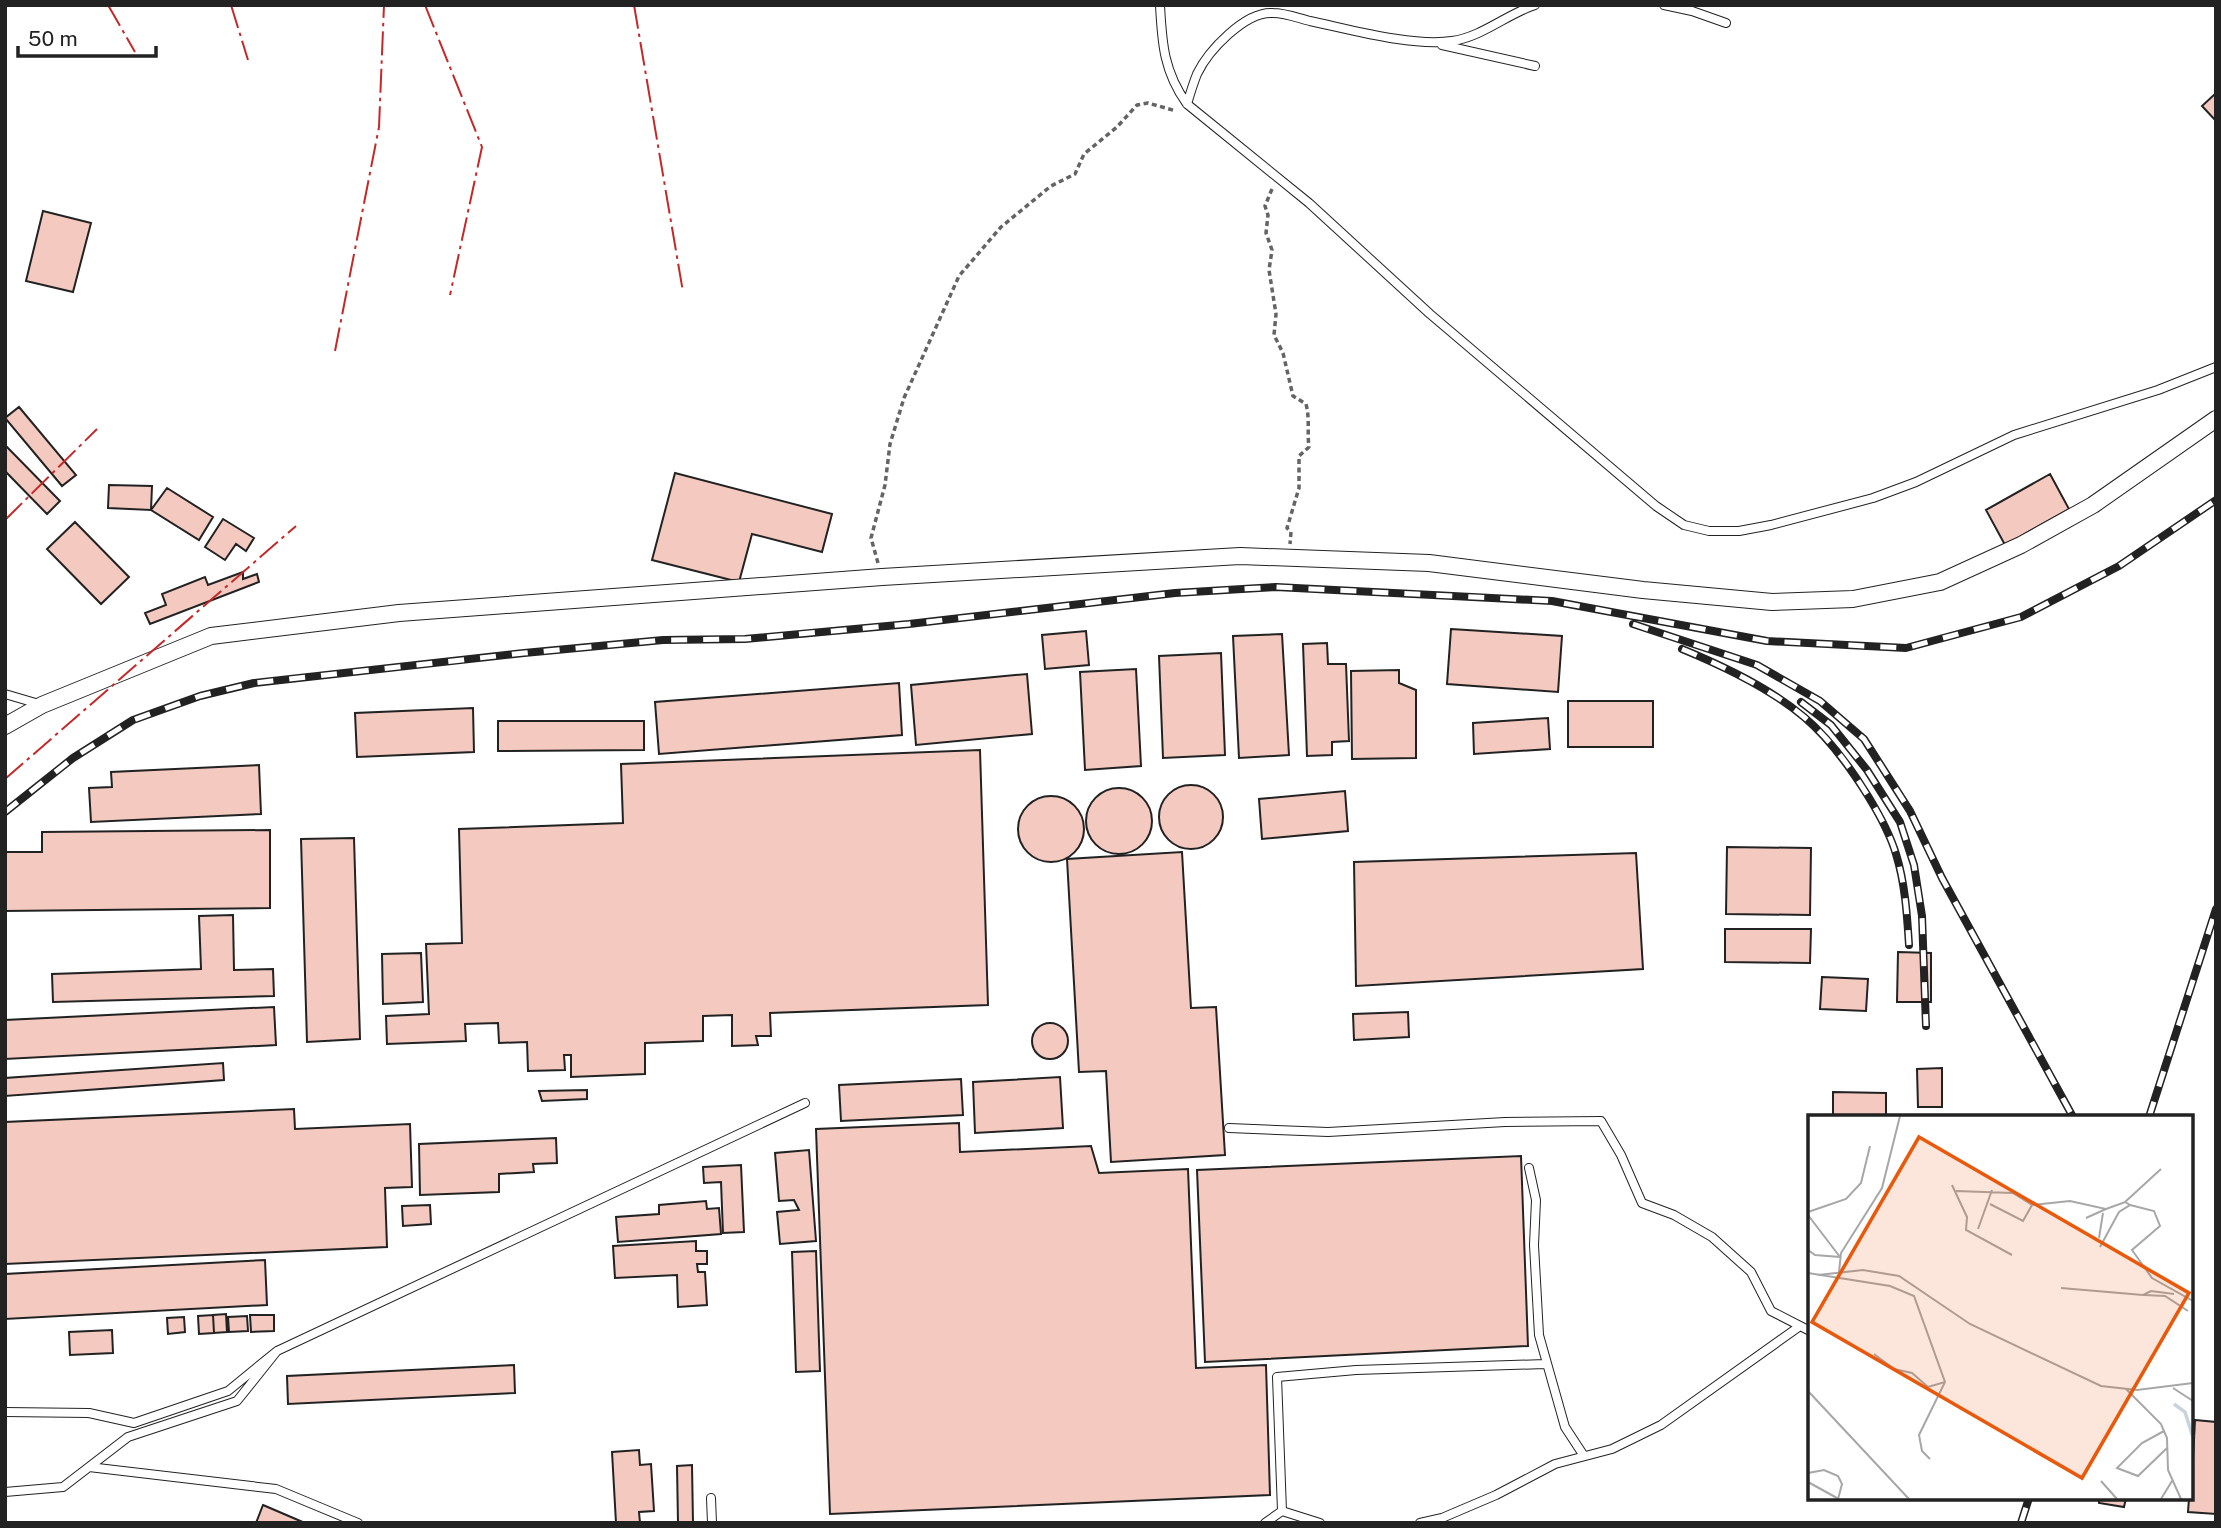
<svg xmlns="http://www.w3.org/2000/svg" width="2221" height="1528" viewBox="0 0 2221 1528" font-family="'Public Sans',sans-serif">
<style>
.building{fill:#f3c9c0;stroke:#222;stroke-width:2}
.lines{fill:none;stroke-linecap:round;stroke-linejoin:round}
.service-casing{stroke:#222;stroke-width:10}
.minor-casing{stroke:#222;stroke-width:18}
.path{stroke:#646464;stroke-width:3.5;stroke-dasharray:5 3.5;stroke-linecap:butt}
.service{stroke:#fff;stroke-width:8}
.minor{stroke:#fff;stroke-width:16}
.rail-casing{stroke:#222;stroke-width:8}
.rail{stroke:#fff;stroke-width:5;stroke-dasharray:16;stroke-linecap:butt}
.power{stroke:#c62828;stroke-width:2;stroke-dasharray:24 5 3.5 5;stroke-linecap:butt}
.inset-river{fill:none;stroke:#c7d3dd;stroke-width:3.5}
.inset-road{fill:none;stroke:#a7a7a7;stroke-width:2}
.view{fill:#e8590c;fill-opacity:0.15;stroke:#e8590c;stroke-width:3.5}
.inset-edge{fill:none;stroke:#222;stroke-width:3.5}
</style>
<rect width="100%" height="100%" fill="#fff"/>
<path class="building" d="M2216 93V121L2202 106Z
M43 211 91 223 73 292 26 281Z
M19 407 76 475 62 486 5 418Z
M5 445 60 501 47 514 5 471Z
M675 473 832 514 822 552 752 534 739 582 652 560Z
M2050 474 2069 509 2005 545 1986 510Z
M109 485 152 486 151 510 108 508Z
M167 488 213 517 199 540 151 510Z
M223 519 254 538 246 551 236 544 225 560 205 547Z
M75 522 129 577 101 604 47 549Z
M243 572V579L257 574 259 582 150 624 145 613 166 605 162 594 205 577 208 585Z
M1451 629 1562 636 1558 692 1447 684Z
M1086 631 1089 665 1045 669 1042 635Z
M1282 634 1289 755 1239 758 1233 636Z
M1327 643 1328 664H1346L1349 741 1332 742V755L1307 756 1303 644Z
M1221 653 1225 755 1163 758 1159 656Z
M1136 669 1141 766 1085 770 1080 672Z
M1399 670V683L1416 690V758L1352 759 1351 671Z
M1027 674 1032 734 916 745 911 685Z
M899 683 902 735 659 754 655 702Z
M1568 701H1653V747H1568Z
M473 708 474 752 357 757 355 713Z
M1548 718 1550 749 1474 754 1473 723Z
M498 721H644V750L498 751Z
M980 750 988 1005 770 1013 771 1036H756L758 1045 732 1046V1015L703 1016V1041L645 1043V1074L571 1077V1055H564L565 1070 528 1071 527 1042 499 1043 498 1023 465 1024 466 1041 387 1044 386 1016 429 1014 426 944 462 943 459 829 623 823 621 764Z
M259 765 261 814 91 822 89 788 112 787 111 772Z
M1159 817a32 32 0 1 1 64 0a32 32 0 1 1-64 0Z
M1086 821a33 33 0 1 1 66 0a33 33 0 1 1-66 0Z
M1345 791 1348 831 1262 839 1259 799Z
M1018 829a33 33 0 1 1 66 0a33 33 0 1 1-66 0Z
M270 830V908L5 911V852H42V832Z
M354 838 360 1039 307 1042 301 839Z
M1727 847 1811 848 1810 915 1726 914Z
M1182 852 1191 1008 1216 1007 1225 1155 1111 1162 1106 1071 1079 1072 1067 859Z
M1636 853 1643 969 1356 986 1354 862Z
M233 915 234 970 273 969 274 996 53 1002 52 974 201 969 199 916Z
M1725 929H1811L1810 963 1725 962Z
M1898 952 1931 953V1002H1897Z
M421 953 423 1002 383 1004 382 954Z
M1822 977 1868 979 1866 1011 1820 1009Z
M274 1007 276 1045 5 1059V1020Z
M1408 1012 1409 1037 1354 1040 1353 1014Z
M1032 1041a18 18 0 1 1 36 0a18 18 0 1 1-36 0Z
M223 1063 224 1080 5 1096V1078Z
M1942 1068V1107H1918L1917 1069Z
M1060 1077 1063 1128 975 1133 973 1082Z
M961 1079 963 1115 841 1121 839 1085Z
M587 1090V1099L542 1101 539 1091Z
M1833 1092 1886 1093V1117H1833Z
M294 1109 295 1129 410 1124 412 1187 385 1188 387 1247 5 1264V1122Z
M959 1123 960 1152 1091 1146 1099 1173 1188 1169 1196 1368 1266 1365 1270 1495 830 1514 816 1129Z
M556 1138 557 1163 533 1164 534 1172 499 1174V1192L420 1195 419 1144Z
M809 1150 816 1241 780 1244 777 1212 799 1210 794 1200 779 1201 775 1153Z
M1521 1156 1528 1346 1205 1362 1197 1170Z
M741 1165 744 1232 723 1233 721 1182 704 1183 703 1167Z
M706 1201 707 1209 719 1208 721 1234 618 1242 616 1217 659 1214V1205Z
M430 1205 431 1224 403 1226 402 1206Z
M696 1241V1251H707V1264H697L698 1272H705L707 1305 678 1307 677 1275 615 1278 613 1246Z
M816 1251 820 1371 796 1372 792 1252Z
M265 1260 267 1305 5 1319V1274Z
M226 1314 227 1332 214 1333 213 1315Z
M213 1315 214 1333 199 1334 198 1316Z
M250 1315H274V1331L251 1332Z
M247 1316 248 1331 229 1332 228 1317Z
M184 1317 185 1332 168 1334 167 1318Z
M112 1330 113 1353 70 1355 69 1332Z
M514 1365 515 1393 288 1404 287 1376Z
M2195 1420 2216 1422V1514L2188 1512 2189 1498H2191Z
M639 1450 640 1465 651 1464 654 1511 639 1512 640 1523H616L612 1452Z
M692 1465 693 1523H678L677 1466Z
M2099 1498H2126L2124 1507 2099 1503Z
M263 1505 305 1523H256Z"/>
<g class="lines">
<g class="service-casing">
<path id="service" d="M1160 5C1162 44 1164 72 1187 104L1309 203 1430 314 1656 506 1684 525 1709 531H1739L1771 525 1873 498 1916 482 2014 435 2158 390 2216 367
M1664 5 1692 11 1726 23
M1442 45 1535 66
M1187 104C1190 94 1193 84 1197 74 1208 51 1245 11 1273 13 1285 13 1298 18 1310 21 1349 29 1412 47 1452 41 1482 37 1507 14 1535 5
M5 694 39 704
M1229 1128 1328 1132 1505 1122 1601 1121 1621 1155 1642 1203 1674 1215 1712 1237 1751 1272 1771 1311 1810 1331
M1529 1168 1536 1200 1534 1245 1539 1335 1565 1427 1584 1456
M277 1351 805 1103
M5 1412 89 1413 134 1423 228 1391 277 1351 237 1401 128 1437 89 1467
M5 1492 63 1487 89 1467 276 1489 358 1523
M711 1498 712 1523
M1265 1523 1282 1511
M1320 1523 1282 1511 1277 1377 1356 1370 1545 1364
M1420 1523 1442 1518 1496 1495 1555 1464 1612 1449 1661 1425 1800 1326"/>
</g>
<g class="minor-casing">
<path id="minor" d="M5 726 42 705 211 636 399 613 882 577 1240 556 1429 563 1643 590 1772 602 1853 599 1940 582 2021 545 2093 505 2216 419"/>
</g>
<path class="path" d="M1272 189 1265 206 1268 215 1266 233 1272 250 1269 270 1276 314 1274 335 1283 353 1293 396 1306 404C1310 419 1307 432 1309 447L1299 456V488L1287 528 1291 532 1290 544
M878 563 871 538 885 485 890 444 904 398 959 276 1001 227 1051 186 1075 174 1084 154 1117 127 1137 105 1148 103 1176 111"/>
<use href="#service" class="service"/>
<use href="#minor" class="minor"/>
<g class="rail-casing">
<path id="rail" d="M1633 624 1757 665 1820 701 1864 739 1910 811 1942 878 2073 1117
M1682 649C1721 665 1771 689 1804 717 1830 739 1850 767 1868 796 1879 814 1890 834 1896 854 1905 883 1907 914 1909 945
M1801 702 1831 725 1867 770 1900 822 1914 865 1922 916 1926 1026
M5 812 73 758 133 720 200 696 254 683 524 653 663 640 745 639 909 624 1175 593 1276 587 1552 601 1767 641 1906 648 2021 617 2119 566 2216 500
M2149 1117 2216 909
M2021 1523 2029 1498"/>
</g>
<use href="#rail" class="rail"/>
<path class="power" d="M108 5 135 52
M231 5 248 60
M425 5 482 147 450 295
M634 5 683 292
M335 351 379 127 384 5
M5 520 97 429
M5 779 296 526"/>
</g>
<g transform="translate(1808 1115)">
<rect width="385" height="385" fill="#fff"/>
<path class="inset-river" d="M366 289 377 297 385 322"/>
<path class="inset-road" d="M144 70 159 102 158 115 204 140M148 76 205 78 224 90 215 106 182 89M317 87 353 54M224 90 262 86 298 94 278 103M322 90 346 96 352 111 324 135 344 163 385 186M0 97 38 84 53 68 62 31M0 100 32 142M170 114 184 75M291 123 295 98M292 132 311 97 322 90 317 87 298 94M0 135 7 140 32 142M31 157 33 138 74 73 92 1M0 158 82 171 106 181 137 267 111 320 114 336 122 344M10 160 55 155 91 161 162 209 293 271 329 275 385 268M253 173 335 180M366 179 343 176 335 180 357 181 380 196M66 239 86 254 104 258 120 272 137 267M365 273 385 286M318 274 353 309 359 323 360 355 373 384M0 276 101 384M356 316 334 328 309 353 330 361 359 333M0 358 16 355 30 361 34 369 30 384M293 366 309 384M0 367 29 383M353 384 364 366"/>
<path class="view" d="M111 22 381 178 274 363 4 207Z"/>
<rect width="385" height="385" class="inset-edge"/>
</g>
<rect width="2221" height="1528" fill="none" stroke="#222222" stroke-width="14"/>
<path d="M18 46v10h138v-10" fill="none" stroke="#222222" stroke-width="3.5"/>
<text x="28" y="46" font-size="21" fill="#222222" stroke="#ffffff" stroke-width="5" paint-order="stroke">50 m</text>
</svg>
